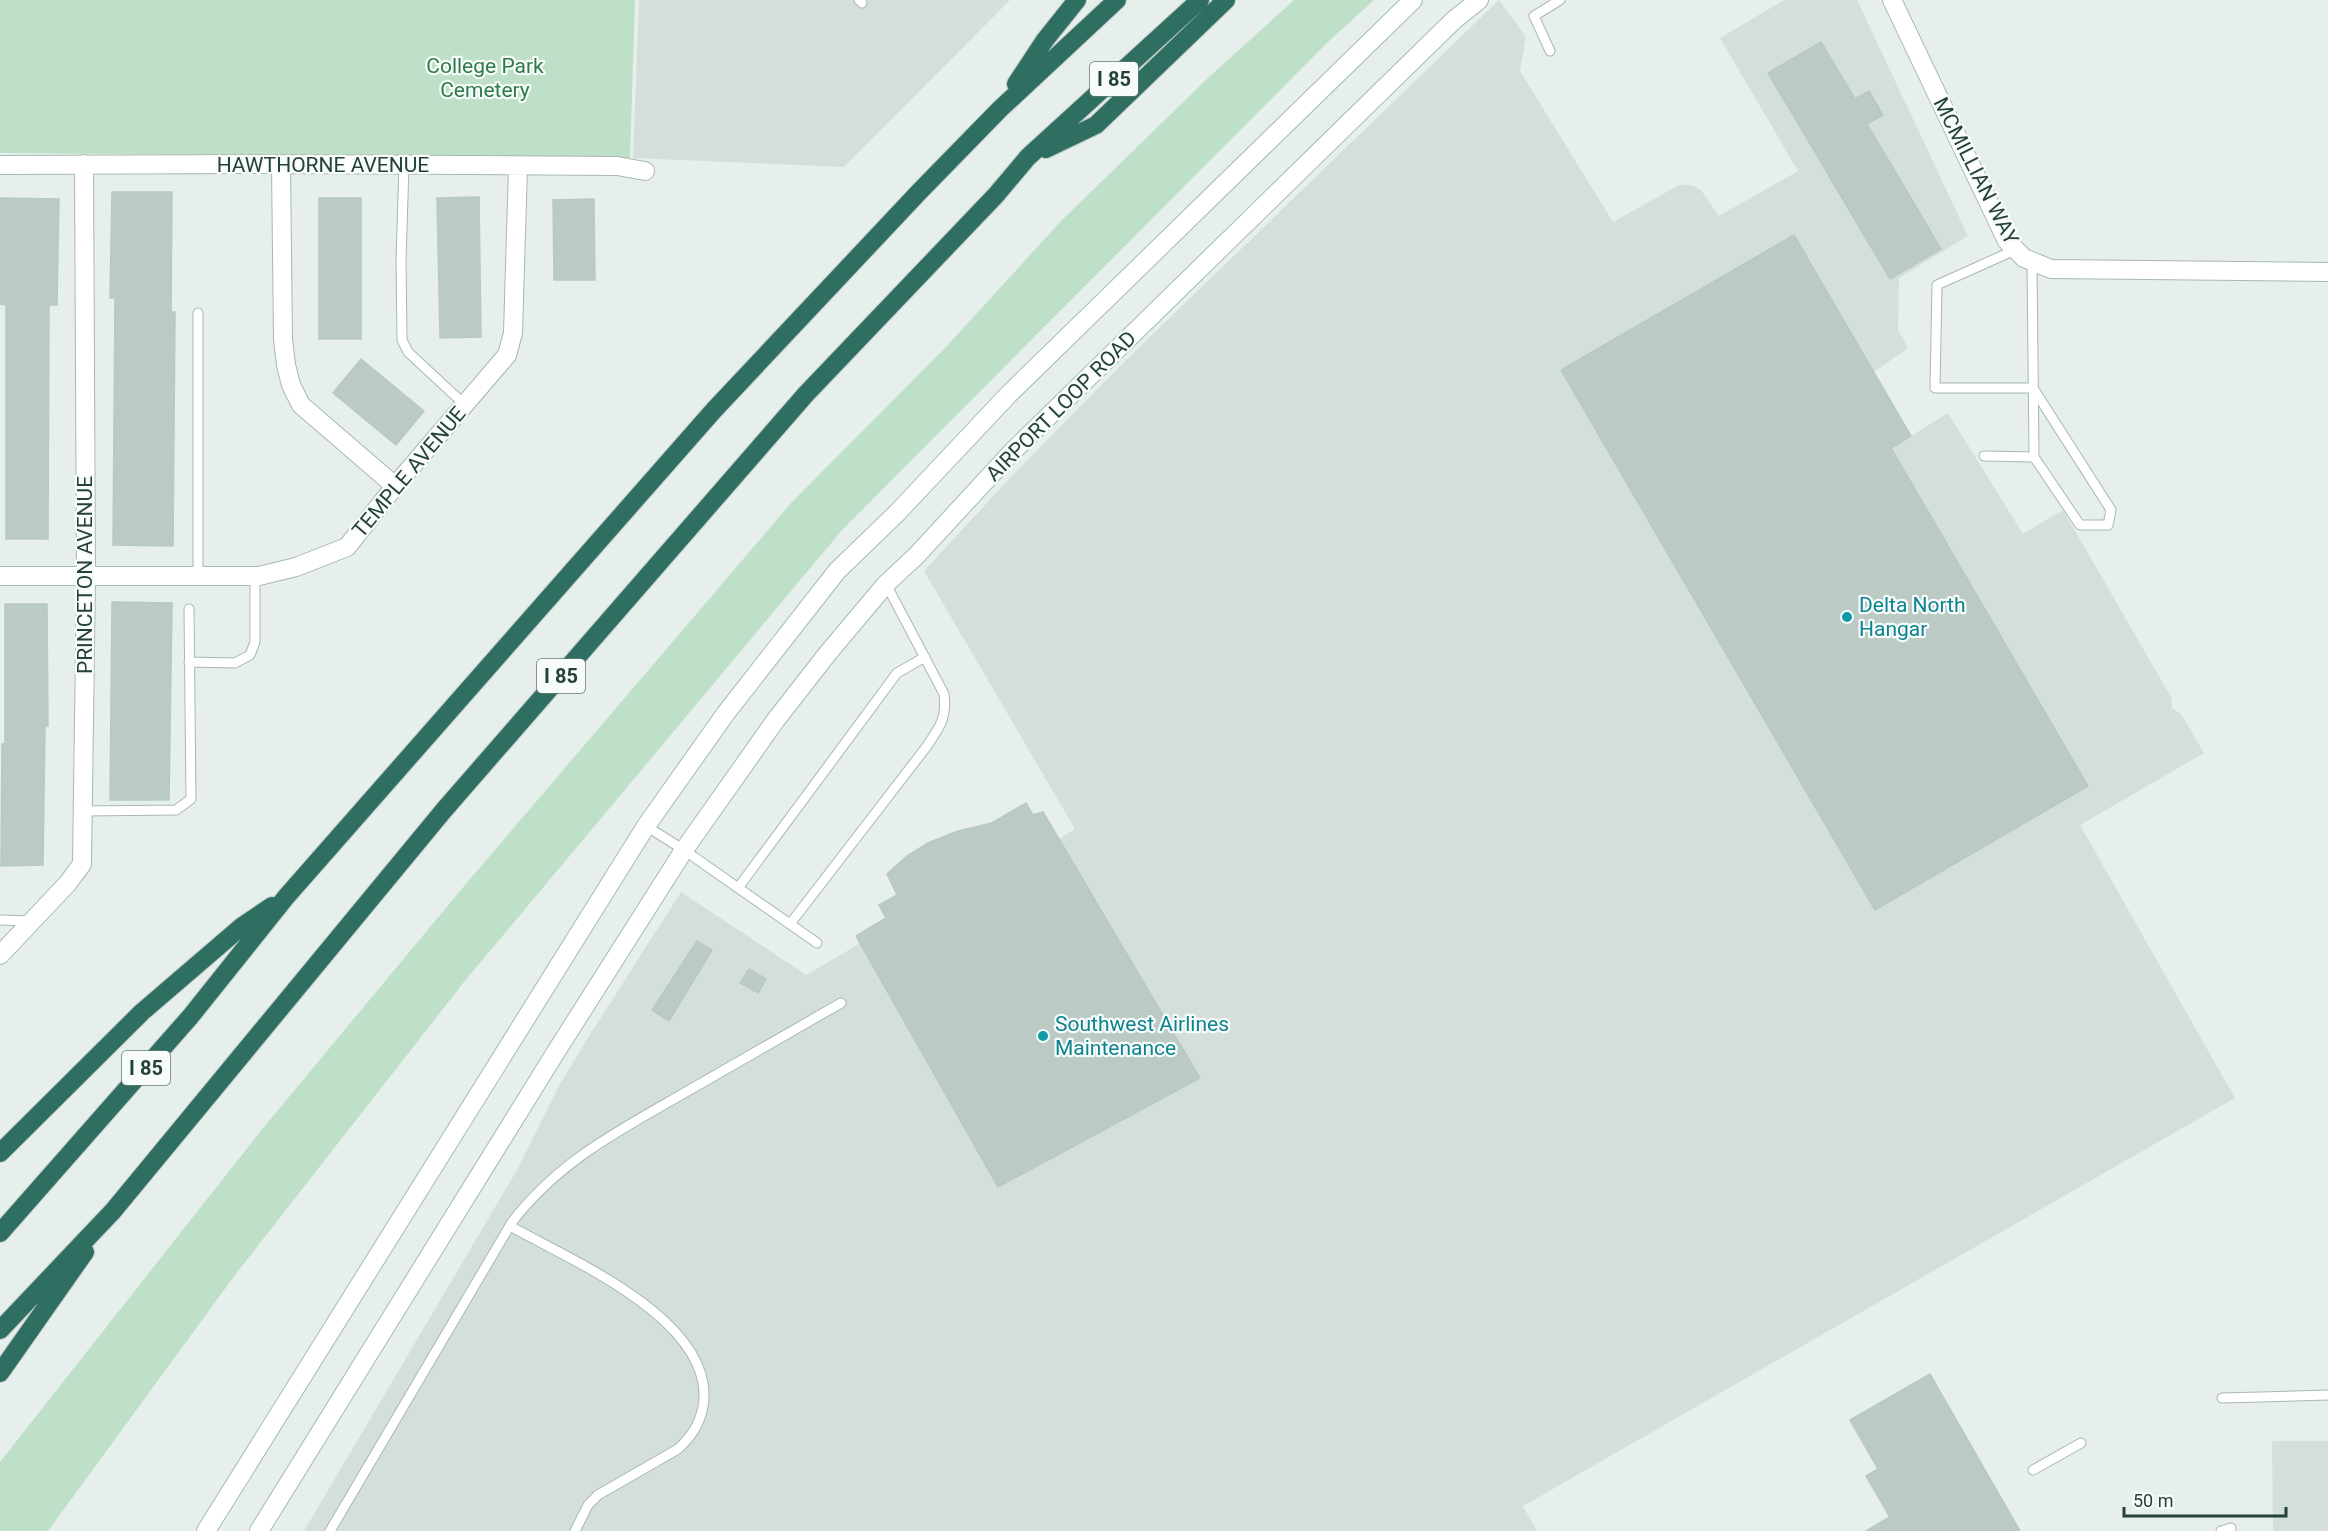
<svg xmlns="http://www.w3.org/2000/svg" width="2328" height="1531" viewBox="0 0 2328 1531" font-family="Roboto,sans-serif">
<style>
.built{fill:#d4dfda}
.green{fill:#bfe0c8}
.building{fill:#bbcac4;stroke:#b8c9c2;stroke-width:1.5}
.lines{fill:none;stroke-linecap:round;stroke-linejoin:round}
.lane-casing{stroke:#a8b8b2;stroke-width:11}
.street-casing{stroke:#a8b8b2;stroke-width:20}
.secondary-casing{stroke:#a4bbb3;stroke-width:20}
.highway-casing{stroke:#c2cac8;stroke-width:20}
.lane{stroke:#fff;stroke-width:9}
.street{stroke:#fff;stroke-width:18}
.secondary{stroke:#fff;stroke-width:18}
.highway{stroke:#2f6f62;stroke-width:18}
.culture-dot{fill:#0f9aa8;stroke:#f7fbf9;stroke-width:2}
.labels{text-anchor:middle;stroke-width:4.5;stroke-linejoin:round;paint-order:stroke}
.shield{fill:#f7fbf9;stroke:#637a73;stroke-width:1.5}
.shield-label{font-size:20px;font-weight:bold;fill:#24423a}
.park-label{font-size:21px;fill:#2d7a4b;stroke:#f7fbf9}
.street-label{font-size:21px;fill:#24423a;stroke:#f7fbf9}
.culture-label{font-size:21px;fill:#0d838f;stroke:#f7fbf9;text-anchor:start}
</style>
<rect width="100%" height="100%" fill="#e6efeb"/>
<path class="built" d="M639 0H1010L844 167 633 158Z
M1499 0 1526 37 1520 71 1613 222 1679 185H1692L1701 190 1719 216 1798 171 1720 38 1784 0H1857L1968 236 1899 278 1898 330 1908 348 1874 372 1911 436 1948 413 2023 534 2063 510 2171 697 2172 708 2181 714 2204 753 2080 825 2235 1098 1523 1506 1537 1531H304L517 1170 560 1084 591 1033 681 892 806 975 859 944 856 936 886 918 879 905 901 893 890 881 889 872 907 856 928 843 958 831 981 826V830L1026 803 1033 815 1043 812 1059 839 1075 829 924 571 1007 481 1123 363Z
M2272 1441H2328V1531H2273Z"/>
<path class="green" d="M0 0H635L630 158 0 153Z
M1294 0H1374L1329 41 843 529 464 982 235 1275 48 1531H0V1462L263 1128 465 885 791 503 945 348 1062 220 1209 77Z"/>
<path class="building" d="M1821 42 1855 99 1869 91 1883 115 1867 124 1941 249 1890 279 1768 73Z
M112 192H172L171 312H175L173 546 113 545 115 298H110Z
M479 197 481 337 440 338 437 198Z
M0 198 59 199 57 305H49L48 539H6V305L0 304Z
M319 198H361V339H319Z
M594 199 595 280H554L553 200Z
M1794 235 1911 436 1891 448 2088 786 1875 910 1561 370Z
M361 359 424 411 396 445 333 393Z
M112 602 172 603 169 800H110Z
M5 604H47L48 726H45L43 865 1 866 2 744H5Z
M1026 803 1033 815 1043 812 1200 1078 998 1187 856 936 886 918 879 905 897 895 887 874 907 856 928 843 958 831 992 823Z
M697 941 712 950 669 1021 652 1010Z
M749 969 766 979 758 993 740 983Z
M1930 1374 2020 1531H1866L1890 1517 1866 1476 1878 1469 1850 1420Z"/>
<g class="lines">
<g class="lane-casing">
<path id="lane" d="M859 0 862 3
M1550 51 1534 16 1560 0
M404 165 401 260 402 340 408 352 465 405
M2015 250 1937 285 1935 388H2033
M198 313V576
M2033 388 2111 510 2108 525H2080L2034 457
M1984 456 2034 457 2032 262
M189 662 235 663 250 655 255 642V576
M84 811 176 810 191 799 189 609
M646 826 684 850 817 943
M738 888 897 673 925 657
M0 920 31 921
M790 924 927 746C940 726 947 719 944 694L886 584
M510 1226C570 1260 718 1321 703 1407 699 1425 692 1436 678 1449L598 1495 588 1505 575 1531
M2222 1398 2328 1395
M2033 1470 2081 1443
M330 1531 512 1222C560 1160 620 1130 686 1092 738 1062 789 1033 841 1003
M2221 1531 2231 1528"/>
</g>
<g class="street-casing">
<path id="street" d="M1892 0 2007 241 2024 258 2051 269 2328 272
M281 164 283 339 286 365 291 385 301 405 395 486
M0 165 281 164 617 166 645 171
M0 576H259L296 567 347 547 395 486 507 355 513 333 518 167
M0 955 68 883 82 864 86 577 84 164"/>
</g>
<g class="secondary-casing">
<path id="secondary" d="M206 1531 646 826 726 713 837 571 897 513 1009 394 1413 0
M259 1531 554 1055 684 850 775 721 828 653 886 584 916 556 1012 452 1454 20 1479 0"/>
</g>
<g class="highway-casing">
<path id="highway" d="M1016 84 1045 40 1077 0
M1046 149 1096 125 1226 0
M0 1153 142 1012 241 927 272 906
M0 1233 190 1017 286 897 714 410 919 192 1000 109 1117 0
M0 1330 113 1211 444 810 806 394 996 195 1028 157 1200 0
M0 1373 85 1252"/>
</g>
<use href="#lane" class="lane"/>
<use href="#street" class="street"/>
<use href="#secondary" class="secondary"/>
<use href="#highway" class="highway"/>
</g>
<g class="culture-dot">
<circle cx="1847" cy="617" r="6"/>
<circle cx="1043" cy="1036" r="6"/>
</g>
<g class="labels">
<g class="shield">
<rect x="1090" y="62" width="48" height="34" rx="4.5"/>
<rect x="537" y="659" width="48" height="34" rx="4.5"/>
<rect x="122" y="1051" width="48" height="34" rx="4.5"/>
</g>
<g class="shield-label">
<text x="1114" y="86">I 85</text>
<text x="561" y="683">I 85</text>
<text x="146" y="1075">I 85</text>
</g>
<g class="park-label">
<text x="485" y="73">College Park<tspan x="485" dy="24">Cemetery</tspan></text>
</g>
<g class="street-label">
<text x="323" y="172">HAWTHORNE AVENUE</text>
<text transform="translate(1976 171) rotate(63)" y="7">MCMILLIAN WAY</text>
<text transform="translate(1061 406) rotate(-45)" y="7">AIRPORT LOOP ROAD</text>
<text transform="translate(409 472) rotate(-50)" y="7">TEMPLE AVENUE</text>
<text transform="translate(85 575) rotate(-90)" y="7">PRINCETON AVENUE</text>
</g>
<g class="culture-label">
<text x="1859" y="612">Delta North<tspan x="1859" dy="24">Hangar</tspan></text>
<text x="1055" y="1031">Southwest Airlines<tspan x="1055" dy="24">Maintenance</tspan></text>
</g>
</g>
<path d="M2124 1507v9h162v-9" fill="none" stroke="#24423a" stroke-width="3"/>
<text x="2133" y="1507" font-size="18" fill="#24423a" stroke="#f7fbf9" stroke-width="4.5" paint-order="stroke">50 m</text>
</svg>
